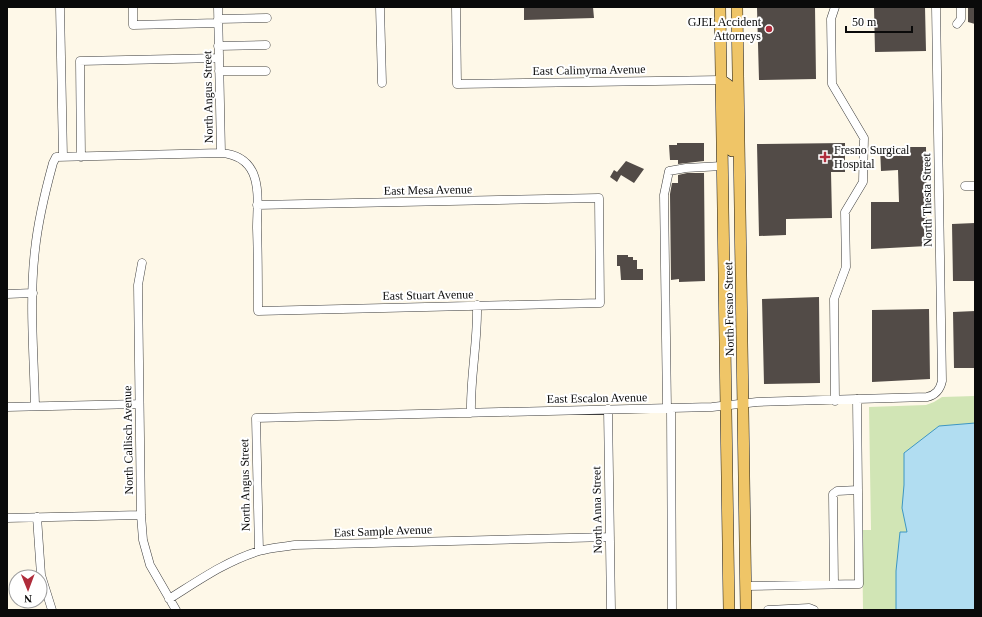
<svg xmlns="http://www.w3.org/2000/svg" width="982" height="617" viewBox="0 0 982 617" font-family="Georgia,serif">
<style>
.green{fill:#d1e5b5}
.water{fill:#b1ddf1;stroke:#3d96c3}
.building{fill:#524b47}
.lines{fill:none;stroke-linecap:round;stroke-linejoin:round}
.minor-casing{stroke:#3d3d3d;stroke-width:9}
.major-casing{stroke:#1b1b1b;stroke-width:12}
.minor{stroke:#fff;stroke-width:8}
.major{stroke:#efc567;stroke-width:11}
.poi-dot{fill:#af2c3b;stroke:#fff;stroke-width:1.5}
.labels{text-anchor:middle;stroke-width:4;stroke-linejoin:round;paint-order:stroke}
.poi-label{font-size:12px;fill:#0a0a0a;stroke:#fff;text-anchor:end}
.street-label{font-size:12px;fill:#0a0a0a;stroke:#fff}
</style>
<rect width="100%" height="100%" fill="#fef8e8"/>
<path class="green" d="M975 396V610H863L862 530H871L869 407 926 405 934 402 942 397Z"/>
<path class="water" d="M975 423V610H896V571L900 532H907L902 508 904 485V453L939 426Z"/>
<path class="building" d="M524 7H593L594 18 524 20Z
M815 7 816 79 759 80 757 8Z
M874 7H925L926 51 875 52Z
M968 7H975V24L968 22Z
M677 143H704V161L678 164V160H670L669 145H677Z
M845 143V172H831L832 218 786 219V235L759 236 757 144Z
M880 147H926L927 246 871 249V202H899L898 170 881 171Z
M626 161 644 169 634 183 621 175 617 182 610 177 614 170 617 172Z
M687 173H704L705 281 679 282V279L671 280 670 194 672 183H678V175Z
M975 223V281H953L952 224Z
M617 255H628V257H633V260H637V269H643V280H621L620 266H617Z
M819 297 820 383 764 384 762 299Z
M929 309 930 379 872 382V310Z
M975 311V368H954L953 312Z"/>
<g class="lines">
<g class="minor-casing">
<path id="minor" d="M60 7 63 157
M133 7V25L218 23
M218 7 221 153C235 154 247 160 253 173 260 189 257 211 257 228 258 255 258 283 258 311L600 303 599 198 257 205
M380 7 382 83
M456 7 457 84 721 80
M218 19 267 18
M957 24 961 19V7
M218 46 266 45
M219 71H266
M81 157 80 61 219 58
M965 186H975
M142 263 138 285 141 515 143 540 150 565 176 610
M7 294 33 293
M835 401 834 299 846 267 845 212 863 182 864 138 832 84 831 19 835 7
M35 406C34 355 29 301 35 250 38 221 45 192 53 163L56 157 221 153
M7 407 139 404
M667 408 664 195 669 171 686 168 722 166
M671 408 672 610
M608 409 611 610
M471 413C470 377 478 342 477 305
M37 517 41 575 52 610
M7 518 141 515
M259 551 256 418 712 407 757 402 927 397C936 395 940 390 942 381L936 7
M834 584 833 494 837 491 858 490
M746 586 859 584 857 399
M169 599C198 581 226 561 259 551 270 548 283 547 295 545L610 537
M768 610 809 608 814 610"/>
</g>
<g class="major-casing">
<path id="major" d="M720 7 729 610
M737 7 746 610
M721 80 728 85 729 92 732 151"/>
</g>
<use href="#minor" class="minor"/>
<use href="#major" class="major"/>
</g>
<g class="poi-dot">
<circle cx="769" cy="29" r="4"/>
<path d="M823 151h4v4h4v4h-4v4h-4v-4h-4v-4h4z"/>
</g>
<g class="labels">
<g class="poi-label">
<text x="761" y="26">GJEL Accident<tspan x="761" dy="14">Attorneys</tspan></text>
<text x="834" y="154" text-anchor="start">Fresno Surgical<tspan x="834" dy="14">Hospital</tspan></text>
</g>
<g class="street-label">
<text transform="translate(589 70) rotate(-1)" y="4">East Calimyrna Avenue</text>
<text transform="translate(208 97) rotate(-91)" y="4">North Angus Street</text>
<text transform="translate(428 190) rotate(-1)" y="4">East Mesa Avenue</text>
<text transform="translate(927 200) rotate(-91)" y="4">North Thesta Street</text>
<text transform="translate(428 295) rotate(-1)" y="4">East Stuart Avenue</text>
<text transform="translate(729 309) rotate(-91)" y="4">North Fresno Street</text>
<text transform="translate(597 398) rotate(-1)" y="4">East Escalon Avenue</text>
<text transform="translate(128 440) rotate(-91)" y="4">North Callisch Avenue</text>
<text transform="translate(245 485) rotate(-91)" y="4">North Angus Street</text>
<text transform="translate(597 510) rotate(-91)" y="4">North Anna Street</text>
<text transform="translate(383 531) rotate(-2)" y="4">East Sample Avenue</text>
</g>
</g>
<rect width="982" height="617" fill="none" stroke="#0a0a0a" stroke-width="16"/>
<g transform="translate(28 589) rotate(179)"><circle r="19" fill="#ffffff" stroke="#9d9d9d"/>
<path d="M0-3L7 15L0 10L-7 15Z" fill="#af2c3b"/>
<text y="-6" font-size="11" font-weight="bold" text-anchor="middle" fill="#0a0a0a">N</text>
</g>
<path d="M846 26v6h66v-6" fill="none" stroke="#0a0a0a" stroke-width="2"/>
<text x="852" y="26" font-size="12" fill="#0a0a0a" stroke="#ffffff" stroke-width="3" paint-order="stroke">50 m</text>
</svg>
